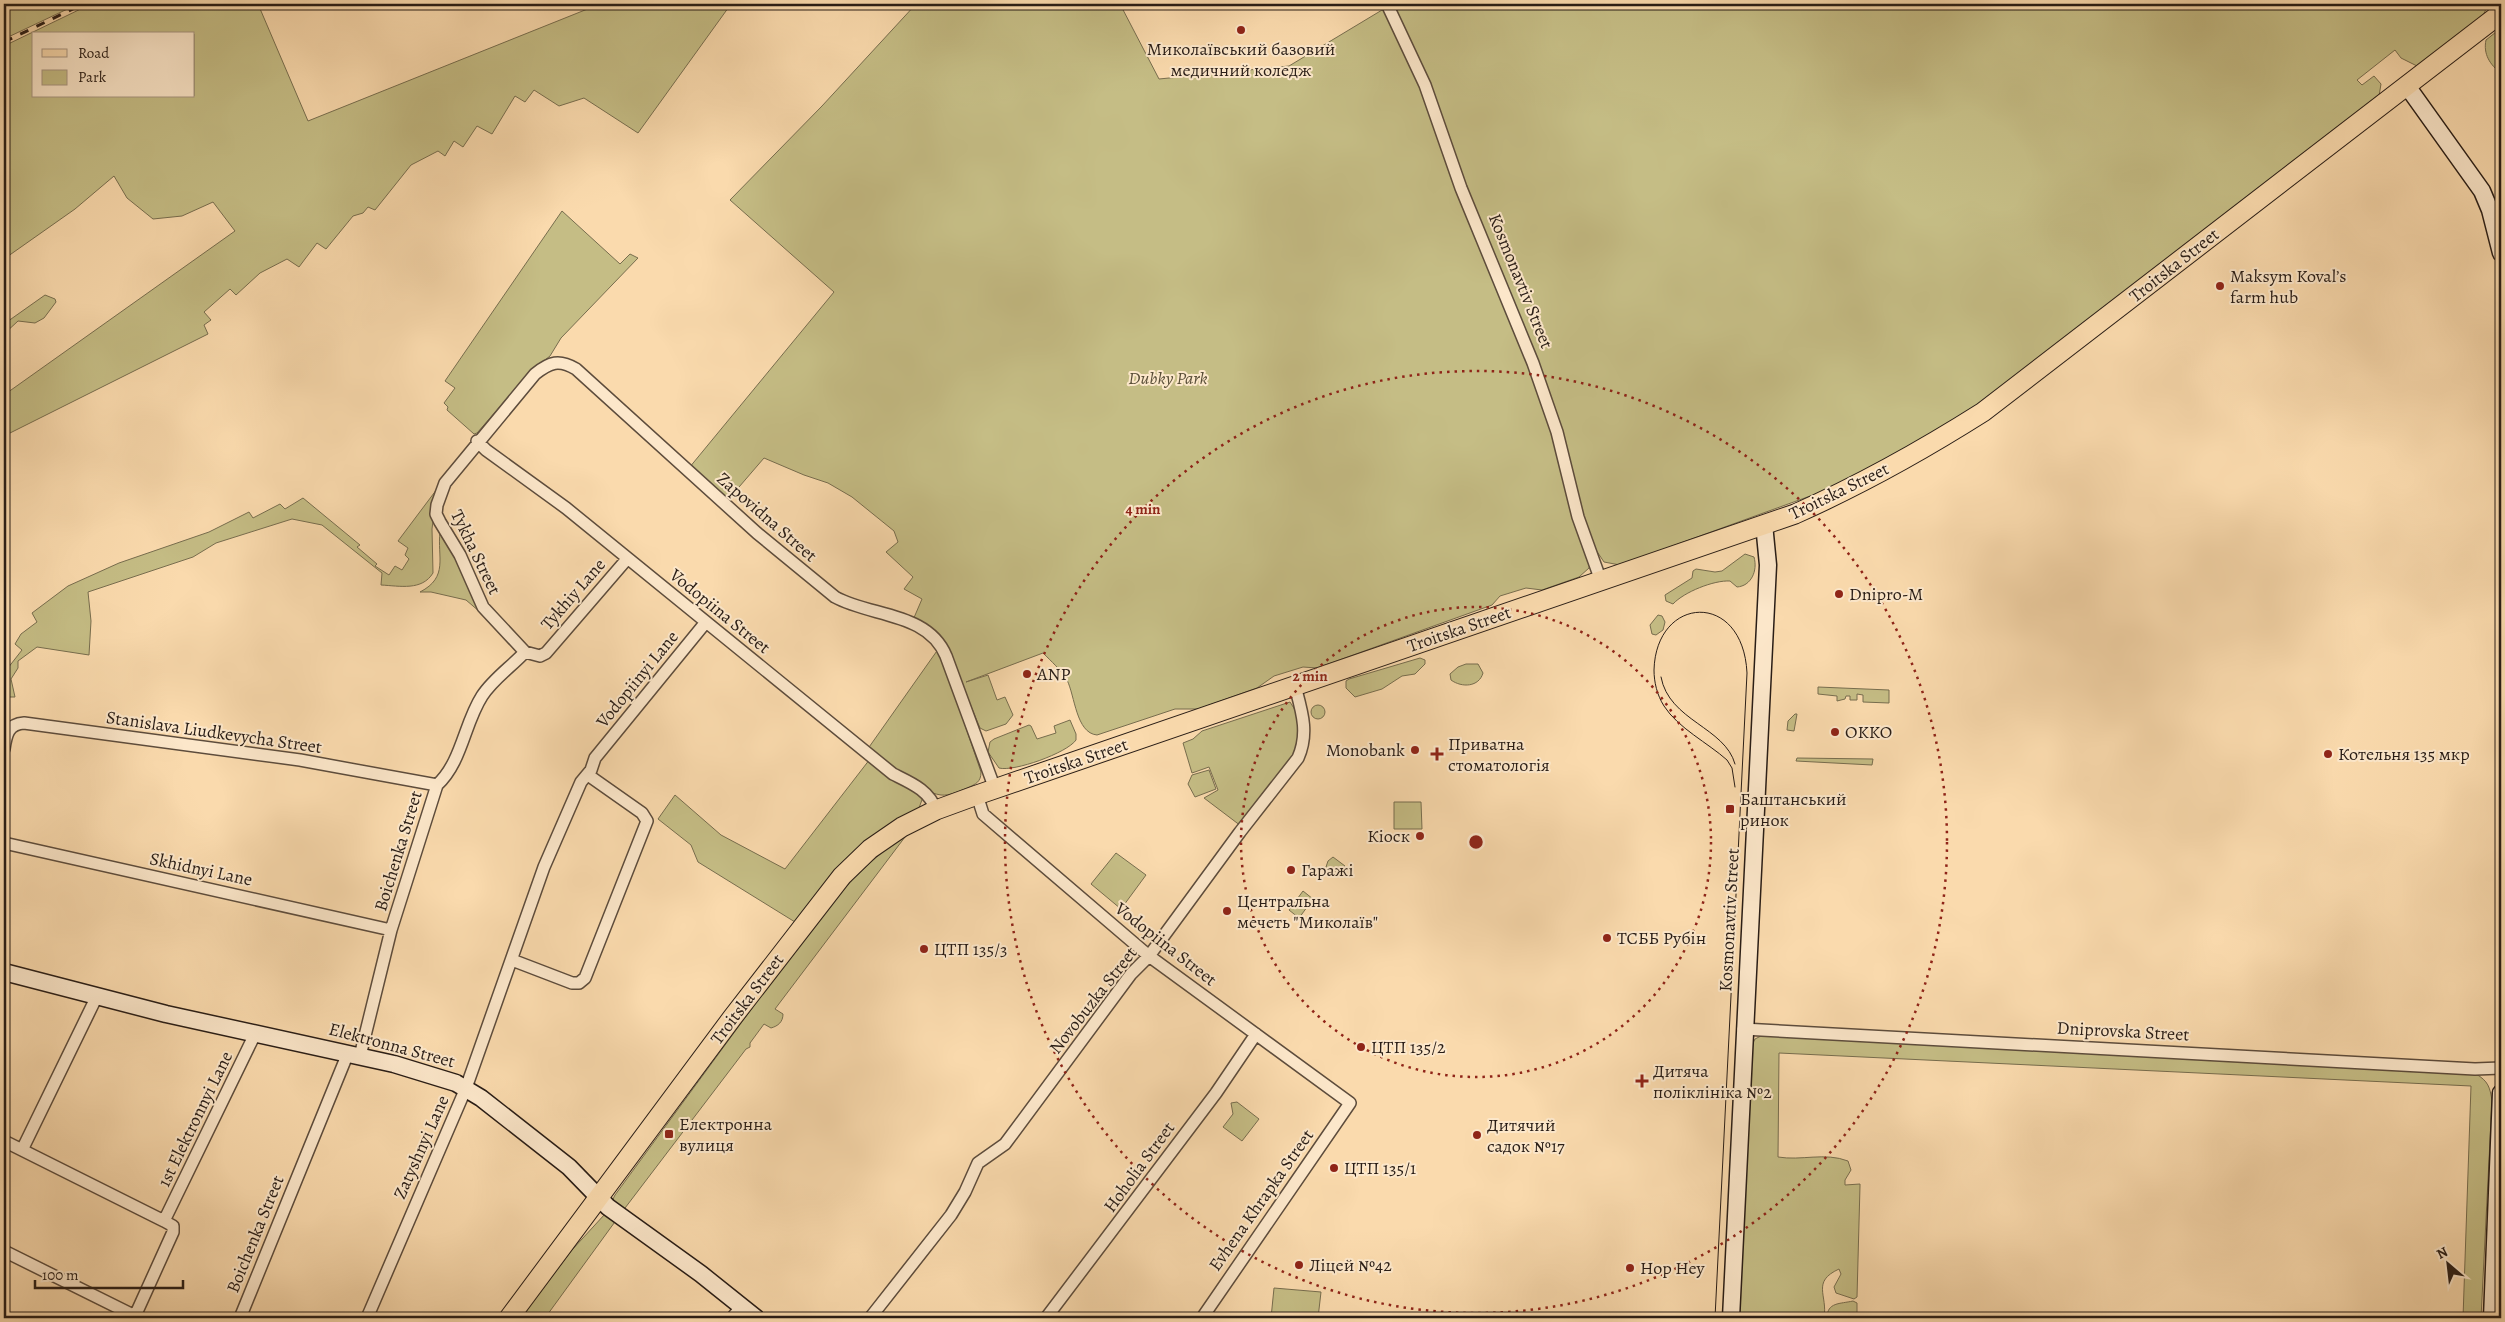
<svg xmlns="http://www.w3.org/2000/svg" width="2505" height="1322" viewBox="0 0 2505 1322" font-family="Alegreya,serif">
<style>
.green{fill:#c5bd85;stroke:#776d4e;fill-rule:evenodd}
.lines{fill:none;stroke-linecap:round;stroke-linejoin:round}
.street-casing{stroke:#5d4c3c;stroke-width:14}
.secondary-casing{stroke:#291d16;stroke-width:19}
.primary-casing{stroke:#291d16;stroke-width:21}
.street{stroke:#fce7ca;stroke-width:11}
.secondary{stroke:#fce7ca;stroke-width:16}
.primary{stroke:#fadaad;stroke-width:19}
.tram{stroke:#291d16;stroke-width:1}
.rail{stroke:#291d16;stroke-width:3;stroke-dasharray:9 9;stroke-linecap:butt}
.ring{fill:none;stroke:#8f2418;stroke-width:2.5;stroke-dasharray:2.5 5}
.poi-dot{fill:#8f2418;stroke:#fce7ca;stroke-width:2}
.labels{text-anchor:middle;stroke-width:4;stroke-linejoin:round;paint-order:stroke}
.poi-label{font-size:18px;fill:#291d16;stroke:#fce7ca;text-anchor:start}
.street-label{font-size:18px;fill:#291d16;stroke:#fce7ca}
.park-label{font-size:18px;font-style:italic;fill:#584d37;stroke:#fce7ca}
.centre{fill:#8f2418;stroke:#fce7ca;stroke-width:2.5}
.ring-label{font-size:15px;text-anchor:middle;font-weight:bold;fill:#8f2418;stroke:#fce7ca;stroke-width:4;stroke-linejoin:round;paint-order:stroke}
</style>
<rect width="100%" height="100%" fill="#fadaad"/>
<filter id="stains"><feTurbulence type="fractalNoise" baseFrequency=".004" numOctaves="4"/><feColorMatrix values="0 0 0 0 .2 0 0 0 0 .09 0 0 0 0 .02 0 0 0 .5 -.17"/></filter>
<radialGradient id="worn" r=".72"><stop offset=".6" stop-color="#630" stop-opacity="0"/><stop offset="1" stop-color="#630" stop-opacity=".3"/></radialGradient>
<path class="green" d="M4 4H78L4 39Z
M91 4H258L308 121 600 4H731L638 133 584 98 559 106 534 90 525 102 515 96 492 134 477 126 463 147 454 141 445 156 438 151 411 165 375 210 368 207 363 213 353 216 326 249 317 243 299 267 287 259 260 273 236 295 230 289 204 312 211 320 204 325 208 334 4 436V395L235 231 213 202 182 216 153 219 127 198 114 176 75 209 4 259V46ZM34 34H194V96H34Z
M916 4H1120L1159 79 1289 66 1392 4H2488L2483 16 2417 66 2401 58 2395 50 2357 80 2362 85 2374 76 2381 84 2379 96 1980 406 1910 449 1824 491 1620 565 1604 562 1594 547 1589 568 1579 577 1542 590 1526 588 1500 596 1492 605 1317 668 1303 667 1274 676 1257 688 1198 709H1175L1097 735C1076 733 1075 696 1067 680 1061 670 1051 661 1043 653L966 682 988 675 997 700 1005 697 1013 715 1006 724 986 731 980 728 945 644 939 635 913 620 922 599 904 589 913 577 886 552 898 542 894 531 852 497 828 483 804 475 764 458 727 501 689 468 834 292 730 200 822 106Z
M2501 28V73C2490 65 2483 54 2486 40Z
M562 211 620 264 630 254 638 258 561 338 550 356 531 371 477 433 474 434 447 410 448 407 444 403 455 388 445 381Z
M45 295 55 299 56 302 44 318 35 323 18 321 4 334V324Z
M437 489 432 529 433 573C422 591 400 586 381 585L382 573 322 525 292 519 216 543 193 557 88 592 91 621 89 655 37 647 18 661V668L11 679 15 697H9L4 691V673L22 650 15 644 21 634 37 622 32 613 68 586 119 563 209 532 249 512 253 518 280 504 285 509 303 498 360 545 357 547 377 564 375 566 389 575 395 566 402 570 409 559 405 555 408 548 398 541Z
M440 532 494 624 466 600 431 592H420C449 577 437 557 440 532Z
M1745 554 1754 557C1758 571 1751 586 1737 587L1730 581C1714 580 1684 592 1673 604L1666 601 1665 595 1692 578 1693 571 1696 569 1715 572 1722 571Z
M1658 615 1662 616 1665 622 1663 630 1656 635 1652 634 1650 625Z
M939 648 981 772C981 782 976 784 967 788 959 791 950 796 941 795 918 792 886 763 867 750Z
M1420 658 1425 660V664L1415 674 1402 676 1382 689 1355 697 1346 688V681L1349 679Z
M1466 664H1478L1483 673C1479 687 1462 688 1451 680L1450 674 1458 667Z
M1818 687 1889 690V703L1863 702V695L1857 694V700H1850V696H1846L1845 699 1837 701V696L1818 694Z
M1290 702 1297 713 1301 727 1297 752 1241 826 1204 798 1218 790 1209 767 1192 773 1183 743 1193 739 1202 731Z
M1311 712a7 7 0 1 1 14 0a7 7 0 1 1-14 0Z
M1795 714H1797L1794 731 1787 730 1788 721Z
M1070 720 1076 734V740C1067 753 1014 772 999 768L988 752 990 742 994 739 1029 725 1031 726 1037 739 1056 733 1054 726Z
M1797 758 1873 759 1872 765 1796 761Z
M870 759 923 797 919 808C857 838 836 869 795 922L698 862 691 845 658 819 675 795 721 835 785 869Z
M1209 770 1216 789 1195 797 1188 784 1192 775Z
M1394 802H1421L1422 829H1394Z
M908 833 775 1009 783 1014C783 1022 778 1026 771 1028L764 1024 750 1043V1047L746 1049 622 1212 612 1201 615 1195C660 1134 705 1072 750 1011 796 948 842 877 908 833Z
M1116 853 1146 875 1121 909 1091 884Z
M1333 857 1345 866 1336 872 1326 867 1328 861Z
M1303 891 1313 899 1299 918 1289 910Z
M1765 1034 2476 1074C2488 1081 2490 1087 2492 1101L2481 1318H2463L2471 1086 1779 1053 1778 1157C1801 1161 1825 1152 1848 1161L1851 1170 1845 1180V1185L1860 1184V1186L1857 1297 1854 1299 1836 1293 1834 1287 1841 1274 1839 1269C1811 1282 1828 1295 1824 1318H1739L1752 1045 1755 1039Z
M1237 1102 1259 1119 1242 1141 1223 1127 1233 1114 1231 1103Z
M605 1214 617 1219 545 1318H521L571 1251Z
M1274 1288 1321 1292 1318 1318H1271Z
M1853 1301 1857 1303V1318H1827C1827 1302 1840 1304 1853 1301Z"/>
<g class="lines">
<g class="street-casing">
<path id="street" d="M1387 4 1425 85 1461 188 1533 363 1557 432 1578 517 1601 581
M477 441 486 450 566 508 893 774C911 783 929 790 936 810
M627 559 546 653 540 656 525 652 483 607 460 555 440 522 436 514 437 505 445 483 535 374C550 362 559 359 576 369L757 533 835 597C871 617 928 612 946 656L995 789
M4 749C6 735 8 724 24 723L300 760 437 785
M977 795 983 814 1149 956 1350 1103 1202 1318
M4 843 391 930
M512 960 572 983H579L585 978 647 821 642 813 588 775
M1743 1029 2475 1069 2501 1068
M360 1056 391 930 437 785C462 762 464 724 482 696 493 679 511 667 525 652
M4 1141 164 1221
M22 1150 97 996
M4 1251 139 1318
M135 1316 173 1232V1226L164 1221 256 1032
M240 1318 348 1053
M367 1318 466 1088 544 867 581 782 591 770 595 758 706 622
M732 1318 741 1307
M870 1318 951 1215 965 1192 978 1163 1005 1144 1131 974 1149 956 1240 832 1298 758C1309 733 1302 712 1295 686
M1046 1318 1216 1093 1256 1034"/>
</g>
<g class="secondary-casing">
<path id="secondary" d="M2407 86 2482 191 2490 210 2501 253
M4 972 166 1014 394 1064 456 1083 481 1098 569 1167 608 1207 701 1274 756 1318
M1731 1318 1768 565 1764 524
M2492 1318 2501 1093"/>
</g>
<g class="primary-casing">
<path id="primary" d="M509 1318 732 1018 842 876 870 849 902 827 936 810 977 795 1795 514C1860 485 1923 450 1983 412L2501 13"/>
</g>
<use href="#street" class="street"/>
<use href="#secondary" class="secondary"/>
<use href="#primary" class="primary"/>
<path class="tram" d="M1661 677C1669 721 1725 727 1735 764
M1715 1318 1747 673C1743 590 1656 595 1654 670 1654 682 1657 695 1664 706 1678 728 1708 743 1727 760L1732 768 1735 787"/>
<path class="rail" d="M4 42 83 4"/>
</g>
<g class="ring">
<circle cx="1476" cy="842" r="235"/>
<circle cx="1476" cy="842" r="471"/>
</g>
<g class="poi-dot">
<circle cx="1241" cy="30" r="5"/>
<circle cx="2220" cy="286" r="5"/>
<circle cx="1839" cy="594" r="5"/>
<circle cx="1027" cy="674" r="5"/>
<circle cx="1835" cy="732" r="5"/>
<circle cx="1415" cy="750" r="5"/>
<path d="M1434.5 746.5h5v5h5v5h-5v5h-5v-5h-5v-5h5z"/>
<circle cx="2328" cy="754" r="5"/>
<rect x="1725" y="804" width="10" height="10" rx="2.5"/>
<circle cx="1420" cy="836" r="5"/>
<circle cx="1291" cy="870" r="5"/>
<circle cx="1227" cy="911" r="5"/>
<circle cx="1607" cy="938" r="5"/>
<circle cx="924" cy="949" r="5"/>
<circle cx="1361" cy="1047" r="5"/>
<path d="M1639.5 1073.5h5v5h5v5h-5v5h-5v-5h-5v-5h5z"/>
<rect x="664" y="1129" width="10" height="10" rx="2.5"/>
<circle cx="1477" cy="1135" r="5"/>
<circle cx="1334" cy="1168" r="5"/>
<circle cx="1299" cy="1265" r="5"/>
<circle cx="1630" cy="1268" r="5"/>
</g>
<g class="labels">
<g class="poi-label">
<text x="1241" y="55" text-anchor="middle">Миколаївський базовий<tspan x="1241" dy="21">медичний коледж</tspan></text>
<text x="2230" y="282">Maksym Koval’s<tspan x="2230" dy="21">farm hub</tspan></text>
<text x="1849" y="600">Dnipro-M</text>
<text x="1037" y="680">ANP</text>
<text x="1845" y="738">OKKO</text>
<text x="1448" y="750">Приватна<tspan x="1448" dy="21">стоматологія</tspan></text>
<text x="1405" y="756" text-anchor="end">Monobank</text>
<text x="2338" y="760">Котельня 135 мкр</text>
<text x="1740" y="805">Баштанський<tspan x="1740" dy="21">ринок</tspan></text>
<text x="1410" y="842" text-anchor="end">Кіоск</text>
<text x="1301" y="876">Гаражі</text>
<text x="1237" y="907">Центральна<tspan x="1237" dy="21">мечеть "Миколаїв"</tspan></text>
<text x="1617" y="944">ТСББ Рубін</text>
<text x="934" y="955">ЦТП 135/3</text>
<text x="1371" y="1053">ЦТП 135/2</text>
<text x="1653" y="1077">Дитяча<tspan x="1653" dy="21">поліклініка №2</tspan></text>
<text x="679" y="1130">Електронна<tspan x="679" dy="21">вулиця</tspan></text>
<text x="1487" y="1131">Дитячий<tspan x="1487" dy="21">садок №17</tspan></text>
<text x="1344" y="1174">ЦТП 135/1</text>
<text x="1309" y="1271">Ліцей №42</text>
<text x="1640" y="1274">Hop Hey</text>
</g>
<g class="street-label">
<text transform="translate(2174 265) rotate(-38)" y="6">Troitska Street</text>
<text transform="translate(1521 281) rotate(68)" y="6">Kosmonavtiv Street</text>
<text transform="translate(1839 491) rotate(-26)" y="6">Troitska Street</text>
<text transform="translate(767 517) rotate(41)" y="6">Zapovidna Street</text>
<text transform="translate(476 552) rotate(64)" y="6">Tykha Street</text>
<text transform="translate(573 594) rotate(-49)" y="6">Tykhiy Lane</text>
<text transform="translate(720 611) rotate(39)" y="6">Vodopiina Street</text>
<text transform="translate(1459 629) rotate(-19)" y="6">Troitska Street</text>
<text transform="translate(637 679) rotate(-51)" y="6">Vodopiinyi Lane</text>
<text transform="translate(214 732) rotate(8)" y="6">Stanislava Liudkevycha Street</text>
<text transform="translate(1076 761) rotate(-19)" y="6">Troitska Street</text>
<text transform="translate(398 851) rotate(-73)" y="6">Boichenka Street</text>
<text transform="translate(201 869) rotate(12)" y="6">Skhidnyi Lane</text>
<text transform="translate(1729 920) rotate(-87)" y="6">Kosmonavtiv Street</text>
<text transform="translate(1166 944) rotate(38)" y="6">Vodopiina Street</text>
<text transform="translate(747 999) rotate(-53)" y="6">Troitska Street</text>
<text transform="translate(1093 1000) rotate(-52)" y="6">Novobuzka Street</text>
<text transform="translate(2123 1031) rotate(3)" y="6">Dniprovska Street</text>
<text transform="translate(392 1045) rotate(15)" y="6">Elektronna Street</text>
<text transform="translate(195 1119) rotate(-64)" y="6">1st Elektronnyi Lane</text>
<text transform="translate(421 1147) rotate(-66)" y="6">Zatyshnyi Lane</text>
<text transform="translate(1139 1167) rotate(-54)" y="6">Hoholia Street</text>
<text transform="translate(1261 1200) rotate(-55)" y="6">Evhena Khrapka Street</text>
<text transform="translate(255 1234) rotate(-68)" y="6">Boichenka Street</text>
</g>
<g class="park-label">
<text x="1168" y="384">Dubky Park</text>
</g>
</g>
<circle cx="1476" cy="842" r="8" class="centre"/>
<g class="ring-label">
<text x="1143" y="514">4 min</text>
<text x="1310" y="681">2 min</text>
</g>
<rect width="2505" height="1322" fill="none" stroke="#fadaad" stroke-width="20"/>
<rect x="5" y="5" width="2495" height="1312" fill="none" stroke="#291d16" stroke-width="2.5"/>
<rect x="10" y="10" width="2485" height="1302" fill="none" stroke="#291d16"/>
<rect x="32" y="32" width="162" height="65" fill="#fce7ca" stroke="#a89682"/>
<rect x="42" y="49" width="25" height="8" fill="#fadaad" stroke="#a89682"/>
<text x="78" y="58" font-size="15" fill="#291d16">Road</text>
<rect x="42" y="70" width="25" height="15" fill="#c5bd85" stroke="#a89682"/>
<text x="78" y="82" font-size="15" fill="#291d16">Park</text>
<g transform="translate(2448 1264) rotate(332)" stroke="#fce7ca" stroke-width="4" paint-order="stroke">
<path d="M0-4L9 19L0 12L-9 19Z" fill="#291d16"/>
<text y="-8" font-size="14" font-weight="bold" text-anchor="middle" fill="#291d16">N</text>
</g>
<path d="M35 1280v8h148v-8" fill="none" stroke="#291d16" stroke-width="2.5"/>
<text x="42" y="1280" font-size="15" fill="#291d16" stroke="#fce7ca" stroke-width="4" paint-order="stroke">100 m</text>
<rect width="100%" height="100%" filter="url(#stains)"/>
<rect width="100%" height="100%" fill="url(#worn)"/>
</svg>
